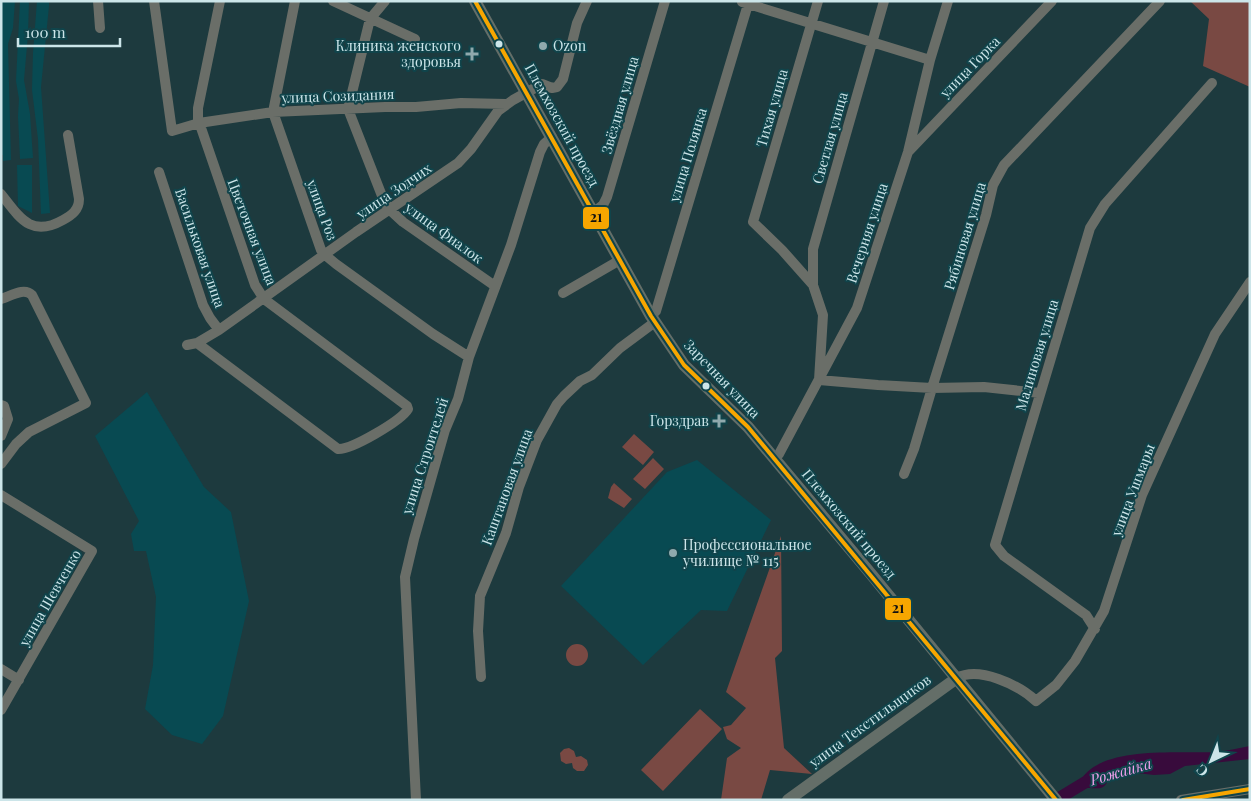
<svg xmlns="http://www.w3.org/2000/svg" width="1251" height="801" viewBox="0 0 1251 801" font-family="'Playfair Display',serif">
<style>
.built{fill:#084a52}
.green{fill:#794943}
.water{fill:#380b3c}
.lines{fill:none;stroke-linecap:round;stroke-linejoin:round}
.river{stroke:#380b3c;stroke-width:12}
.minor{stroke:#6a6e68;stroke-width:10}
.major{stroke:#646e68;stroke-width:12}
.bus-1-casing{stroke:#10444b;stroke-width:8}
.bus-1{stroke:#f7a600;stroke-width:4}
.bus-dot{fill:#cce5e9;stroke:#10444b;stroke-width:2}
.poi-dot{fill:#8fa9ad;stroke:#10444b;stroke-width:2}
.labels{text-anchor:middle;stroke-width:4;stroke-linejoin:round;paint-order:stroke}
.poi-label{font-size:14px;fill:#cce5e9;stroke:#10444b;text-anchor:end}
.street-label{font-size:14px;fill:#cce5e9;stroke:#10444b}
.water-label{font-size:15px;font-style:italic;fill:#ef9fec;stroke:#10444b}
.line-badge{stroke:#10444b;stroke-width:2}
.pale-badge-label{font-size:14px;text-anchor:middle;font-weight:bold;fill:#111}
</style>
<rect width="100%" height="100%" fill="#1d3a3e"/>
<path class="built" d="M1 1H15L13 28 8 44 11 160 3 161V155H1Z
M20 1H29L28 34 24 80 30 114 33 158 20 159 18 116 19 99 16 81Z
M37 1H49V6L41 87 50 213 41 214 38 139 32 90 33 53Z
M17 165H32V213L18 206Z
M147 392 204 487 231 512 249 601 223 716 202 744 172 735 145 709 153 665 156 597 146 551H134L131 534 139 521 95 436Z
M697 460 771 520 727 611 701 610 643 665 561 586 667 472Z"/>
<path class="green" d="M1190 1H1250V87L1203 66 1209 19Z
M634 434 654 452 643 465 622 447Z
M653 458 664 469 645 489 633 479Z
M614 483 632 499 624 508 608 498 611 487Z
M781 536 782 651 775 658 784 748 812 774 770 770 761 800H721L727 758 741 748 727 739 723 727 731 725 746 708 726 692Z
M566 655a11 11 0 1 1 22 0a11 11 0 1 1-22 0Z
M700 709 722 729 663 791 641 770Z
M569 748 574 751 576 757 581 756 587 760 588 765 584 771H577L573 768 572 763 566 764 561 761 560 753 564 749Z"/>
<path class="water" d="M1250 746V759L1185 766 1170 774 1154 775 1128 772 1109 777C1105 791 1100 788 1087 788L1081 780C1101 745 1180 754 1215 752 1227 751 1238 748 1250 746Z"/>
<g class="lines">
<path class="river" d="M1056 800 1089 780 1097 777"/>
<path class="minor" d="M98 1 100 28
M154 1 172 131 199 123 273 112 385 107H416L461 103 506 104
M295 1 273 112 321 250 325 255 336 264 433 334 469 357
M333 1 415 39
M385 1 370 19 348 109 384 201 390 210 403 222 495 286
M818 1 753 222 782 250 813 285 823 315 819 380 878 385 932 388 984 387 1040 393
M742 2 930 60
M908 152 1052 1
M159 172 203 305 210 318 219 330
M1 194C20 218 31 238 63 220 72 215 79 210 79 199L68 135
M594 212 603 205 607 197 665 1
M813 285V249L884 1
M563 293 620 260
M1 299C11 296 24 287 32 295L86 403 29 432 16 444 1 464
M651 316 656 311 749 1
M197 343 338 449C351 450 401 421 408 409L407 406 264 299 255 285 198 119V108L220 1
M187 345 197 343 219 330 356 232 458 163 471 149 498 111 513 100 542 84 552 88 557 87 563 79 577 23 587 1
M1 405 4 406 8 419 1 436
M775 459 779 454 857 308 908 152 930 60 948 1
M904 474 914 449 932 388 986 215 993 185 1004 165 1160 1
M1 495 92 551 1 710
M1095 629 1086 615 1004 556 995 545 1090 228 1105 204 1212 83
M1 669 19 680
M481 677 478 631 480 596 506 533 519 487 537 440 557 404 564 396 580 381 592 375 620 348 655 322
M957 678C979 666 1019 685 1036 701L1056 685 1075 661 1104 611 1142 495 1215 334 1250 282
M416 800 405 577 414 539 445 430 458 399 469 357 511 245 540 152 544 144 552 137
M1181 800 1250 789"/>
<path class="major" d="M475 1 651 316 684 365 748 427 871 574 1056 800
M788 800 957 678"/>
<g class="bus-1-casing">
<path id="bus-1" d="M475 1 651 316 684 365 748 427 1056 800
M1183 800 1250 789"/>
</g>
<use href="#bus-1" class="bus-1"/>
</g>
<g class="bus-dot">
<circle cx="499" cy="44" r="4.5"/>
<circle cx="706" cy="386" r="4.5"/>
</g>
<g class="poi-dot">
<circle cx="543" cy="46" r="5"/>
<path d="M469.5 46.5h5v5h5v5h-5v5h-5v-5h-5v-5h5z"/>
<path d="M716.5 413.5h5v5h5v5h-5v5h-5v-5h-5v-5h5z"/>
<circle cx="673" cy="553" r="5"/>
</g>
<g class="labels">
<g class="poi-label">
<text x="461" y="51">Клиника женского<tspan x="461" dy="16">здоровья</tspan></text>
<text x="553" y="51" text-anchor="start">Ozon</text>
<text x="709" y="426">Горздрав</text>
<text x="683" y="550" text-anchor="start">Профессиональное<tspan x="683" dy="16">училище № 115</tspan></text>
</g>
<g class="street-label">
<text transform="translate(970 67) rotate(-46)" y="5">улица Горка</text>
<text transform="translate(338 96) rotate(-2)" y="5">улица Созидания</text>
<text transform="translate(620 105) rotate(-74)" y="5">Звёздная улица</text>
<text transform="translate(772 108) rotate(-74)" y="5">Тихая улица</text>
<text transform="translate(562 125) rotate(61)" y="5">Племхозский проезд</text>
<text transform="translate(830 138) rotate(-74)" y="5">Светлая улица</text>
<text transform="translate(688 155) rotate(-73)" y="5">улица Полянка</text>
<text transform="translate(394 191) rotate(-34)" y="5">улица Зодчих</text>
<text transform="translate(322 210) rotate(70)" y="5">улица Роз</text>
<text transform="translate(252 232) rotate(69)" y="5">Цветочная улица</text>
<text transform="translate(444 233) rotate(36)" y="5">улица Фиалок</text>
<text transform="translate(867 233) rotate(-72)" y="5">Вечерняя улица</text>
<text transform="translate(965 236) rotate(-73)" y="5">Рябиновая улица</text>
<text transform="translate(200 248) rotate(71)" y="5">Васильковая улица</text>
<text transform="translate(1037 355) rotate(-73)" y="5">Малиновая улица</text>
<text transform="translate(722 379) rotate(46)" y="5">Заречная улица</text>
<text transform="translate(425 456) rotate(-72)" y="5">улица Строителей</text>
<text transform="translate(507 487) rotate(-70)" y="5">Каштановая улица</text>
<text transform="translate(1133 490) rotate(-69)" y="5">улица Ушмары</text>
<text transform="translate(849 524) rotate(50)" y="5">Племхозский проезд</text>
<text transform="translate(50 598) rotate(-60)" y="5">улица Шевченко</text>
<text transform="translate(870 721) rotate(-36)" y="5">улица Текстильщиков</text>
</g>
<g class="water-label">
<text transform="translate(1121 772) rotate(-16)" y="5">Рожайка</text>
</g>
</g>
<g class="line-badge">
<rect x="582" y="206" width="28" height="24" rx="5" fill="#f7a600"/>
<rect x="884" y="597" width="28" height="24" rx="5" fill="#f7a600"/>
</g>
<g class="pale-badge-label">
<text x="596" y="222">21</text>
<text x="898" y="613">21</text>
</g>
<rect width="1251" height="801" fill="none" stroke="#cce5e9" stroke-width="5"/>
<g transform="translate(1211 761) rotate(223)" stroke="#10444b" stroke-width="4" paint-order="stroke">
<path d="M0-4L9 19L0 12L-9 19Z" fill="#cce5e9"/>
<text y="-8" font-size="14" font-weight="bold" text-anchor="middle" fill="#cce5e9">С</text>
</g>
<path d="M18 38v8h102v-8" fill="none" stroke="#cce5e9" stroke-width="2.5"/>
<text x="25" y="38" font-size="15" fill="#cce5e9" stroke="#10444b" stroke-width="4" paint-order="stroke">100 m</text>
</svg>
